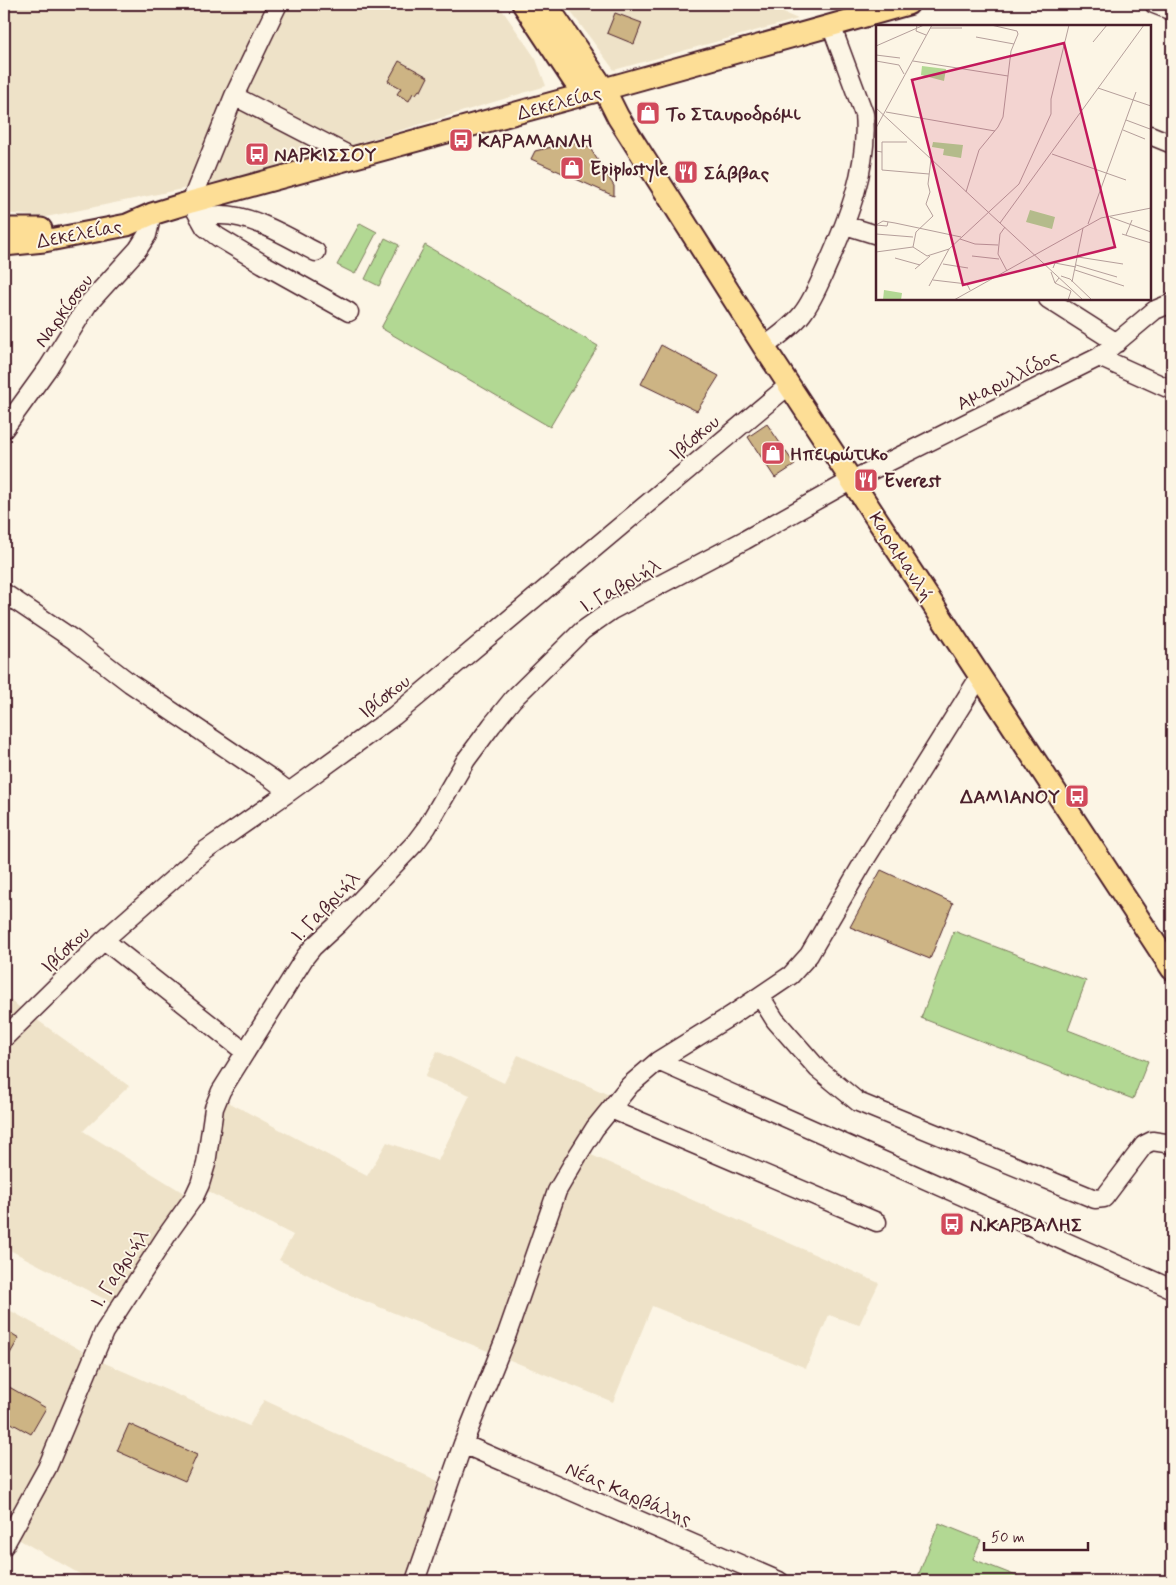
<svg xmlns="http://www.w3.org/2000/svg" width="1176" height="1585" viewBox="0 0 1176 1585" font-family="Mynerve,sans-serif">
<style>
.built{fill:#eee2c8}
.green{fill:#b2d893;stroke:#7e7c5f}
.building{fill:#cdb484;stroke:#4a1f2b}
.lines{fill:none;stroke-linecap:round;stroke-linejoin:round}
.minor-casing{stroke:#4a1f2b;stroke-width:21}
.major-casing{stroke:#4a1f2b;stroke-width:25}
.minor{stroke:#fcf5e5;stroke-width:18}
.major{stroke:#fdde96;stroke-width:21}
.labels{text-anchor:middle;stroke-width:4;stroke-linejoin:round;paint-order:stroke}
.street-label{font-size:19px;fill:#4a1f2b;stroke:#fcf5e5}
.poi-label{font-size:19px;font-weight:bold;fill:#4a1f2b;stroke:#fcf5e5;text-anchor:start}
.inset-road{fill:none;stroke:#b59f9b;stroke-width:1}
.view{fill:#c2185b;fill-opacity:0.15;stroke:#c2185b;stroke-width:2.5}
.inset-edge{fill:none;stroke:#4a1f2b;stroke-width:2.5}
</style>
<rect width="100%" height="100%" fill="#fcf5e5"/>
<filter id="ink" filterUnits="userSpaceOnUse"><feTurbulence type="fractalNoise" baseFrequency=".02" numOctaves="2"/><feDisplacementMap in="SourceGraphic" scale="10" xChannelSelector="R" yChannelSelector="G"/><feConvolveMatrix kernelMatrix="1 2 1 2 8 2 1 2 1" color-interpolation-filters="sRGB"/></filter>
<g filter="url(#ink)">
<path class="built" d="M4 4H498L536 59 546 86 260 173 46 217 4 213Z
M565 4H762L798 19 614 70Z
M4 996 129 1086 83 1131 187 1195 116 1305 4 1247V1223L12 1208 4 1201Z
M437 1051 504 1083 518 1055 623 1101 589 1154 879 1283 859 1325 829 1315 806 1368 652 1306 613 1402 340 1291 279 1260 293 1235 193 1184 215 1095 367 1176 387 1142 438 1161 470 1095 425 1077Z
M4 1307 100 1361 249 1426 264 1400 438 1481 407 1581H92L4 1531Z"/>
<path class="green" d="M360 223 377 232 355 274 337 265Z
M385 238 399 245 379 286 365 279Z
M425 245 598 346 550 427 381 328Z
M954 931 1086 981 1068 1030 1148 1061 1133 1099 921 1018Z
M939 1523 981 1540 973 1559 1029 1581H916Z"/>
<path class="building" d="M615 13 642 23 634 44 607 33Z
M399 61 428 77 421 91 419 90 416 94 413 93 409 101 397 94 401 88 388 81Z
M573 142 590 148 614 186V196L531 159 535 151Z
M661 345 719 376 697 411 641 384Z
M767 424 795 465 775 478 748 437Z
M881 870 953 903 930 959 850 927Z
M4 1329 19 1338 4 1364Z
M4 1384 46 1408 31 1434 4 1419Z
M129 1424 197 1455 185 1481 117 1451Z"/>
<g class="lines">
<g class="minor-casing">
<path id="minor" d="M278 4 234 96 191 202 205 227 218 237 263 264 349 312
M1154 4 1172 11
M234 96 354 158
M1150 135 1172 144
M200 218C206 217 212 215 219 215 251 214 288 237 316 252
M845 225 877 235
M1048 299 1117 343
M764 347C777 337 792 327 802 314 813 300 820 282 827 266 848 219 869 167 864 114L831 25
M1099 357 1172 390
M4 429 48 368 88 304 138 249 147 235 152 214
M4 593 74 640 130 683 272 779 289 792
M104 940 245 1052
M760 996 775 1020 818 1069 858 1102 1095 1199 1104 1198 1144 1145 1152 1141 1172 1144
M4 1038 104 940 206 850 289 792 394 716 789 385
M658 1061 1172 1289
M611 1109 877 1222
M463 1444 779 1581
M4 1546 47 1468 104 1332 167 1235 194 1197 200 1184 206 1164 214 1108 221 1091 305 957 313 947 338 924 415 843 427 827 466 760 492 725 513 699 582 631 612 610 745 540 852 480 1099 357 1155 310 1172 303
M415 1581 463 1444 507 1334 557 1191 578 1155 595 1128 630 1085 658 1061 732 1015 791 975 809 955 863 863 980 676"/>
</g>
<g class="major-casing">
<path id="major" d="M523 4 574 81 604 89
M546 4 604 89 618 117 764 347 1172 969
M4 229H41
M4 245 44 241 127 225 152 214 191 202 615 86 908 4"/>
</g>
<use href="#minor" class="minor"/>
<use href="#major" class="major"/>
</g>
</g>
<defs>
<g id="shop-square" transform="scale(1.25)"><rect x="-9" y="-9" width="18" height="18" rx="4" fill="#d1495b" stroke="#fcf5e5"/><path d="M-5-2.5h2.3a2.7 3.5 0 0 1 5.4 0H5L5.5 6h-11ZM-1.5-2.5h3a1.5 2.3 0 0 0-3 0Z" fill="#fff"/></g>
<g id="bus-square" transform="scale(1.25)"><rect x="-9" y="-9" width="18" height="18" rx="4" fill="#d1495b" stroke="#fcf5e5"/><path d="M-5-6H5V4H4V6H2V4H-2V6H-4V4H-5ZM-3.5-4V0h7V-4ZM-3.5 1.2v1.5H-2V1.2ZM2 1.2v1.5H3.5V1.2Z" fill="#fff"/></g>
<g id="restaurant-square" transform="scale(1.25)"><rect x="-9" y="-9" width="18" height="18" rx="4" fill="#d1495b" stroke="#fcf5e5"/><path d="M-5-6h1v4h1v-4h1v4h1v-4h1v5L-1.5 .5V6h-2V.5L-5-1ZM5-6V6H3V1.5H1.5Q1.5-4 5-6Z" fill="#fff"/></g>
</defs>
<g fill-rule="evenodd">
<use href="#shop-square" x="648" y="113"/>
<use href="#bus-square" x="461" y="140"/>
<use href="#bus-square" x="257" y="154"/>
<use href="#shop-square" x="572" y="168"/>
<use href="#restaurant-square" x="686" y="172"/>
<use href="#shop-square" x="773" y="453"/>
<use href="#restaurant-square" x="866" y="480"/>
<use href="#bus-square" x="1077" y="796"/>
<use href="#bus-square" x="952" y="1224"/>
</g>
<g class="labels">
<g class="street-label">
<text transform="translate(559 102) rotate(-15)" y="7">Δεκελείας</text>
<text transform="translate(79 233) rotate(-11)" y="7">Δεκελείας</text>
<text transform="translate(63 310) rotate(-54)" y="7">Ναρκίσσου</text>
<text transform="translate(1007 379) rotate(-27)" y="7">Αμαρυλλίδος</text>
<text transform="translate(694 437) rotate(-40)" y="7">Ιβίσκου</text>
<text transform="translate(902 556) rotate(57)" y="7">Καραμανλή</text>
<text transform="translate(620 585) rotate(-30)" y="7">Ι. Γαβριήλ</text>
<text transform="translate(384 696) rotate(-38)" y="7">Ιβίσκου</text>
<text transform="translate(325 906) rotate(-46)" y="7">Ι. Γαβριήλ</text>
<text transform="translate(65 949) rotate(-44)" y="7">Ιβίσκου</text>
<text transform="translate(119 1268) rotate(-57)" y="7">Ι. Γαβριήλ</text>
<text transform="translate(629 1493) rotate(23)" y="7">Νέας Καρβάλης</text>
</g>
<g class="poi-label">
<text x="666" y="120">Το Σταυροδρόμι</text>
<text x="478" y="147">ΚΑΡΑΜΑΝΛΗ</text>
<text x="274" y="161">ΝΑΡΚΙΣΣΟΥ</text>
<text x="590" y="175">Epiplostyle</text>
<text x="704" y="179">Σάββας</text>
<text x="790" y="460">Ηπειρώτικο</text>
<text x="884" y="487">Everest</text>
<text x="1060" y="803" text-anchor="end">ΔΑΜΙΑΝΟΥ</text>
<text x="970" y="1231">Ν.ΚΑΡΒΑΛΗΣ</text>
</g>
</g>
<g transform="translate(876 25)">
<rect width="275" height="275" fill="#fcf5e5"/>
<path d="M46 41 70 44 68 56 45 50ZM57 117 87 120 85 133 67 130 68 124 56 122ZM154 185 179 192 176 204 150 197ZM8 265 26 268 25 275H7Z" fill="#b2d893"/>
<path class="inset-road" d="M41 0 40 6 50 10M54 3H86M100 12 138 19M217 17 231 0M0 21 48 0M0 30 24 33M0 36 23 40 28 49M37 36 132 51M222 63 275 81M0 83 207 275M10 87 119 106M250 95 274 104M0 103 56 0M247 105 269 114M0 126 6 127V145L53 149M6 127V117H31M176 129 250 155M90 167 103 125 122 102 127 92 135 26 142 9 141 6 115 0M234 192 275 207M124 198 268 0M212 199 260 67M0 200 7 196 19 198 85 212M0 200 11 201 12 197M129 202 124 209 122 229 131 246M0 209 37 212M246 209 275 218M250 210 256 195M84 214 99 219 122 220M37 222 40 207 57 191 50 179 54 167 52 159 55 134M0 227 37 222 51 231 73 224 143 159 175 89V74L193 0M96 231 123 234M202 232 247 239M19 233 44 240M67 239 92 243M200 240 241 252M177 243 179 238 200 242M39 244 54 231M199 245 248 261M175 247 179 258 183 253M185 251 194 254 216 275M57 255 91 259 94 265M196 257 207 203M179 258 195 266 192 275M53 261 73 224M78 275 225 193 275 183"/>
<path class="view" d="M188 18 239 222 87 260 36 55Z"/>
<rect width="275" height="275" class="inset-edge"/>
</g>
<rect width="1176" height="1585" fill="none" stroke="#fcf5e5" stroke-width="20"/>
<rect x="10" y="10" width="1156" height="1565" fill="none" stroke="#4a1f2b" stroke-width="2" filter="url(#ink)"/>
<path d="M984 1542v8h104v-8" fill="none" stroke="#4a1f2b" stroke-width="2.5"/>
<text x="991" y="1542" font-size="15" fill="#4a1f2b" stroke="#fcf5e5" stroke-width="4" paint-order="stroke">50 m</text>
</svg>
